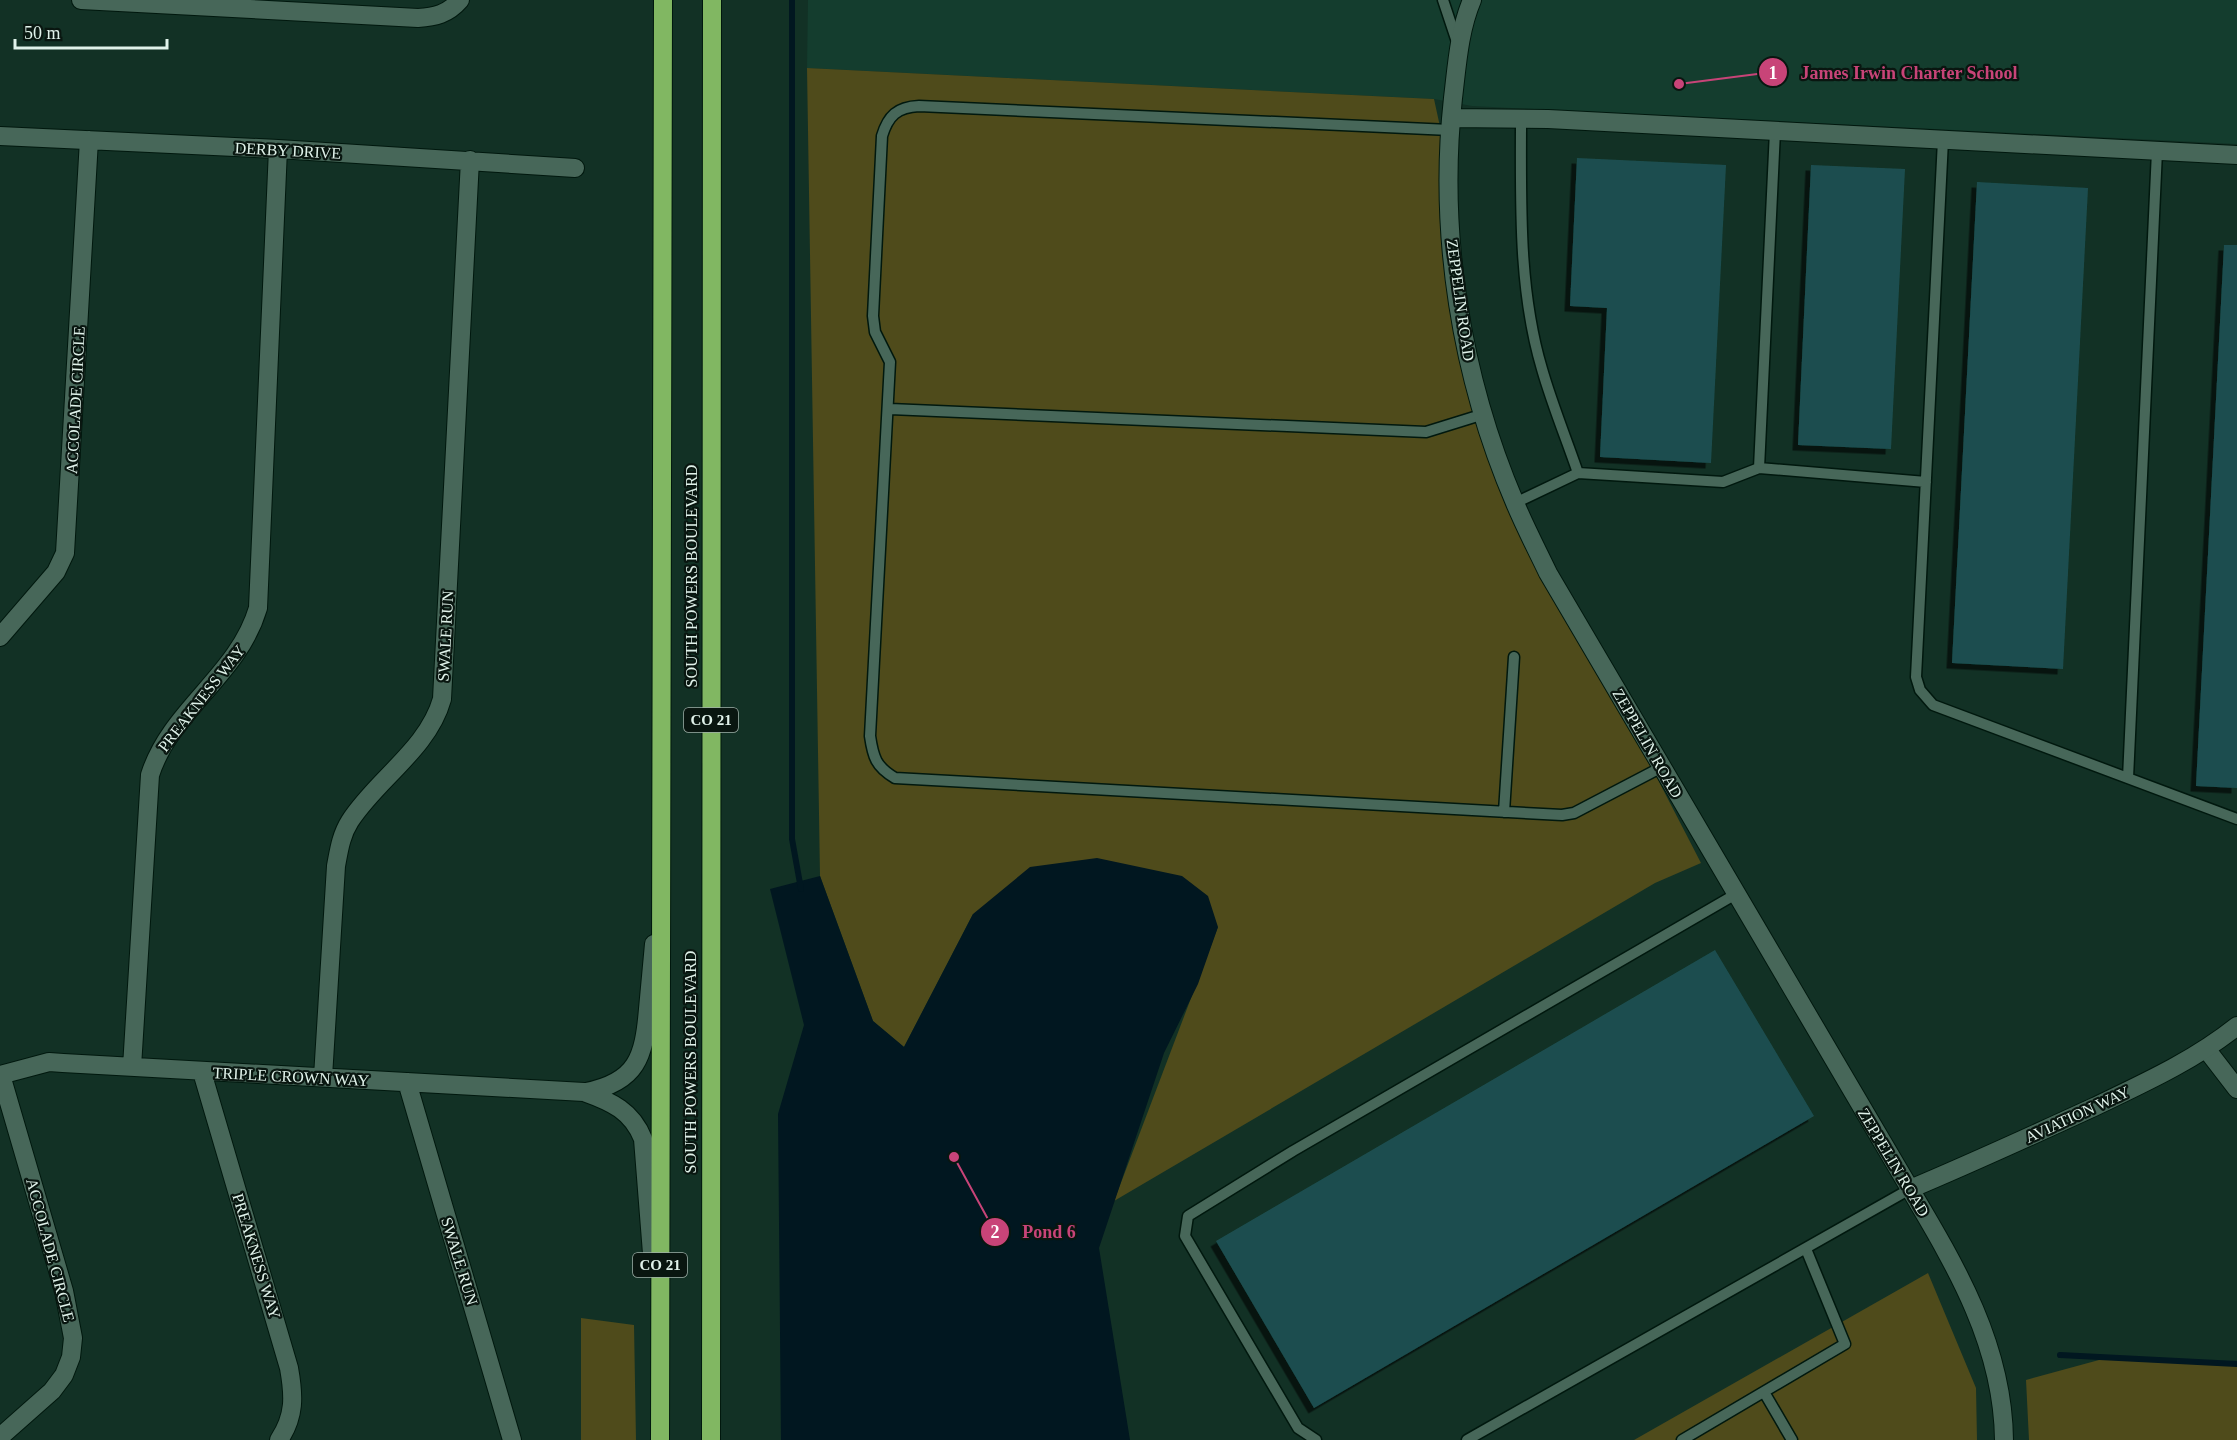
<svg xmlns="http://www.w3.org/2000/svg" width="2237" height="1440" viewBox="0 0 2237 1440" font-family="Georgia,serif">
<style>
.built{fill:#143d2e}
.green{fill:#4f4b1b}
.water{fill:#011720}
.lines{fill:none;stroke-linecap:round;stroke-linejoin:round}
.stream{stroke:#011720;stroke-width:6}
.building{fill:#1c4e4f;filter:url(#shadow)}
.lane-casing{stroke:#00180e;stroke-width:13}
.street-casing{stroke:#00180e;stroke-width:20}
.secondary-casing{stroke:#00180e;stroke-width:20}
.highway-casing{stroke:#00180e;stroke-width:20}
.lane{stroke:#476759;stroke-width:10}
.street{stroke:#476759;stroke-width:18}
.secondary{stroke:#476759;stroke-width:18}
.highway{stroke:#81b762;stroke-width:18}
.labels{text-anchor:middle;stroke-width:4.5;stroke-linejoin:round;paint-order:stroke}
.shield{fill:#091610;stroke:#a0b0a9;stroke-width:1.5}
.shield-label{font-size:15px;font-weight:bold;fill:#e0f2ea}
.street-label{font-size:16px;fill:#e0f2ea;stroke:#091610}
.leader{fill:none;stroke:#c84478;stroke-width:2}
.callout-dot{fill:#c84478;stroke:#091610;stroke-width:2}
.mark-label{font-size:18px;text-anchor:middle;font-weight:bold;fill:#fff}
.callout-label{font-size:18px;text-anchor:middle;font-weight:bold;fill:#c84478;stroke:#091610;stroke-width:4.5;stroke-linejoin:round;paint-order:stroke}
</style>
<defs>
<filter id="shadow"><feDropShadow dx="-5.5" dy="5.5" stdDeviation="0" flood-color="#0009"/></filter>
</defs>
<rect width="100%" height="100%" fill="#123125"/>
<path class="built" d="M808 0H2237V144L1472 106 1434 99 807 68Z"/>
<path class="green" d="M807 68 1434 99 1449 168 1455 279 1515 503 1701 863 1655 883 1114 1201 1218 927 973 914 904 1047 873 1021 820 876Z
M1928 1273 1976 1388 1977 1440H1634Z
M581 1318 634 1325 636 1440H581Z
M2110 1357 2237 1366V1440H2029L2026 1380Z"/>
<path class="water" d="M1097 858 1182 876 1208 896 1218 927 1198 984 1164 1053 1099 1248 1130 1440H781L778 1114 804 1025 770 889 820 876 873 1021 904 1047 973 914 1030 867Z"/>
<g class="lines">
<path class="stream" d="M792 0V839L801 889
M2060 1355 2237 1364"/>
</g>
<path class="building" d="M1577 158 1726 165 1711 463 1600 457 1607 308 1570 306Z
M1811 165 1905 169 1891 449 1798 445Z
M1977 182 2088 188 2063 669 1952 663Z
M2224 245H2237V788L2196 786Z
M1715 950 1814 1116 1314 1408 1216 1241Z"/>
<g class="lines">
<g class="lane-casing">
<path id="lane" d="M1443 0 1458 45
M1521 119C1521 201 1518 289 1542 369 1552 404 1566 438 1578 473L1723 482 1759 468
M1450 130 919 106C897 107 888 116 882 136L873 316 875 332 890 362 870 736C873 757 876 767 895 778L1562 815 1574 813 1662 767
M1775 131 1759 468 1926 482
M1943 140 1916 677 1920 690 1933 705 2237 819
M890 409 1426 432 1484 414
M1515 503 1578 473
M2128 778 2157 151
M1504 812 1514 657
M1764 1392 1792 1440
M1316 1440 1298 1428 1185 1236 1188 1216 1293 1151 1736 894
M1467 1440 1910 1189
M1682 1440 1845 1344 1806 1249"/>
</g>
<g class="street-casing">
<path id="street" d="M81 0 418 18C435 17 448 14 460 0
M1472 0C1459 31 1457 65 1453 98 1438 234 1461 377 1515 503 1525 527 1537 550 1548 573L1910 1189
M1451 118 1548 119 2237 155
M0 136 278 149 575 168
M0 637 56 572 65 553 89 140
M2207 1050 2237 1089
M132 1067 150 775C171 709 238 676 258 608L278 149
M202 1072 289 1368C294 1396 295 1416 279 1440
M0 1075 49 1062 63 1063 584 1092C612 1102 632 1111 643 1139L653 1266
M323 1077 336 866C339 850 341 835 350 821 377 779 428 749 442 699L470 160
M407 1082 512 1440
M586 1092C637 1082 644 1057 648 1009 650 987 652 966 654 944
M0 1437 52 1391 64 1375 71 1357 73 1338 64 1291 1 1075"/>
</g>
<g class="secondary-casing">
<path id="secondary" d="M2004 1440C2003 1346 1957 1268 1910 1189 1972 1163 2033 1135 2094 1107 2144 1083 2193 1061 2237 1026"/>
</g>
<g class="highway-casing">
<path id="highway" d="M660 1440 663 0
M711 1440 712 0"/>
</g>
<use href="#lane" class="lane"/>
<use href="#street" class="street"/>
<use href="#secondary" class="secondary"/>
<use href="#highway" class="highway"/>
</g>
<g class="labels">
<g class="shield">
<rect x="684" y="708" width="54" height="24" rx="4.5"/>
<rect x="633" y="1253" width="54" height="24" rx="4.5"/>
</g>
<g class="shield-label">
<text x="711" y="725">CO 21</text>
<text x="660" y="1270">CO 21</text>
</g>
<g class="street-label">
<text transform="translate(288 150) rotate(3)" y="6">DERBY DRIVE</text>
<text transform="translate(1461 300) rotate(82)" y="6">ZEPPELIN ROAD</text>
<text transform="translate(75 400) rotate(-87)" y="6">ACCOLADE CIRCLE</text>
<text transform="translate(691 576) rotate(-90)" y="6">SOUTH POWERS BOULEVARD</text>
<text transform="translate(445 636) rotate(-87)" y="6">SWALE RUN</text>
<text transform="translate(201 698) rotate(-52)" y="6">PREAKNESS WAY</text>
<text transform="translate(1648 743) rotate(60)" y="6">ZEPPELIN ROAD</text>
<text transform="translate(690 1062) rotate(-90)" y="6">SOUTH POWERS BOULEVARD</text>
<text transform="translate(291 1076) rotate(3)" y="6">TRIPLE CROWN WAY</text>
<text transform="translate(2077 1114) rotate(-25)" y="6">AVIATION WAY</text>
<text transform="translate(1894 1162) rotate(59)" y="6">ZEPPELIN ROAD</text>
<text transform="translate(51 1250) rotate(75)" y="6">ACCOLADE CIRCLE</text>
<text transform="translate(257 1256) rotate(73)" y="6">PREAKNESS WAY</text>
<text transform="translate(460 1261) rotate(73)" y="6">SWALE RUN</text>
</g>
</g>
<path class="leader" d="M1679 84L1773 72M954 1157L995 1232"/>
<g class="callout-dot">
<circle cx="1679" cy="84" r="6"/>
<circle cx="954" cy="1157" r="6"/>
<circle cx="1773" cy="72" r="15"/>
<circle cx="995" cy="1232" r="15"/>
</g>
<g class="mark-label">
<text x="1773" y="79">1</text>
<text x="995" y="1238">2</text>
</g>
<g class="callout-label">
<text x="1909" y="79">James Irwin Charter School</text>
<text x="1049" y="1238">Pond 6</text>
</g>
<path d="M15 39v9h152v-9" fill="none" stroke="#e0f2ea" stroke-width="3"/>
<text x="24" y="39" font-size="18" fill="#e0f2ea" stroke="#091610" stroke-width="4.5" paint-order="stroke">50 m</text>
</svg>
